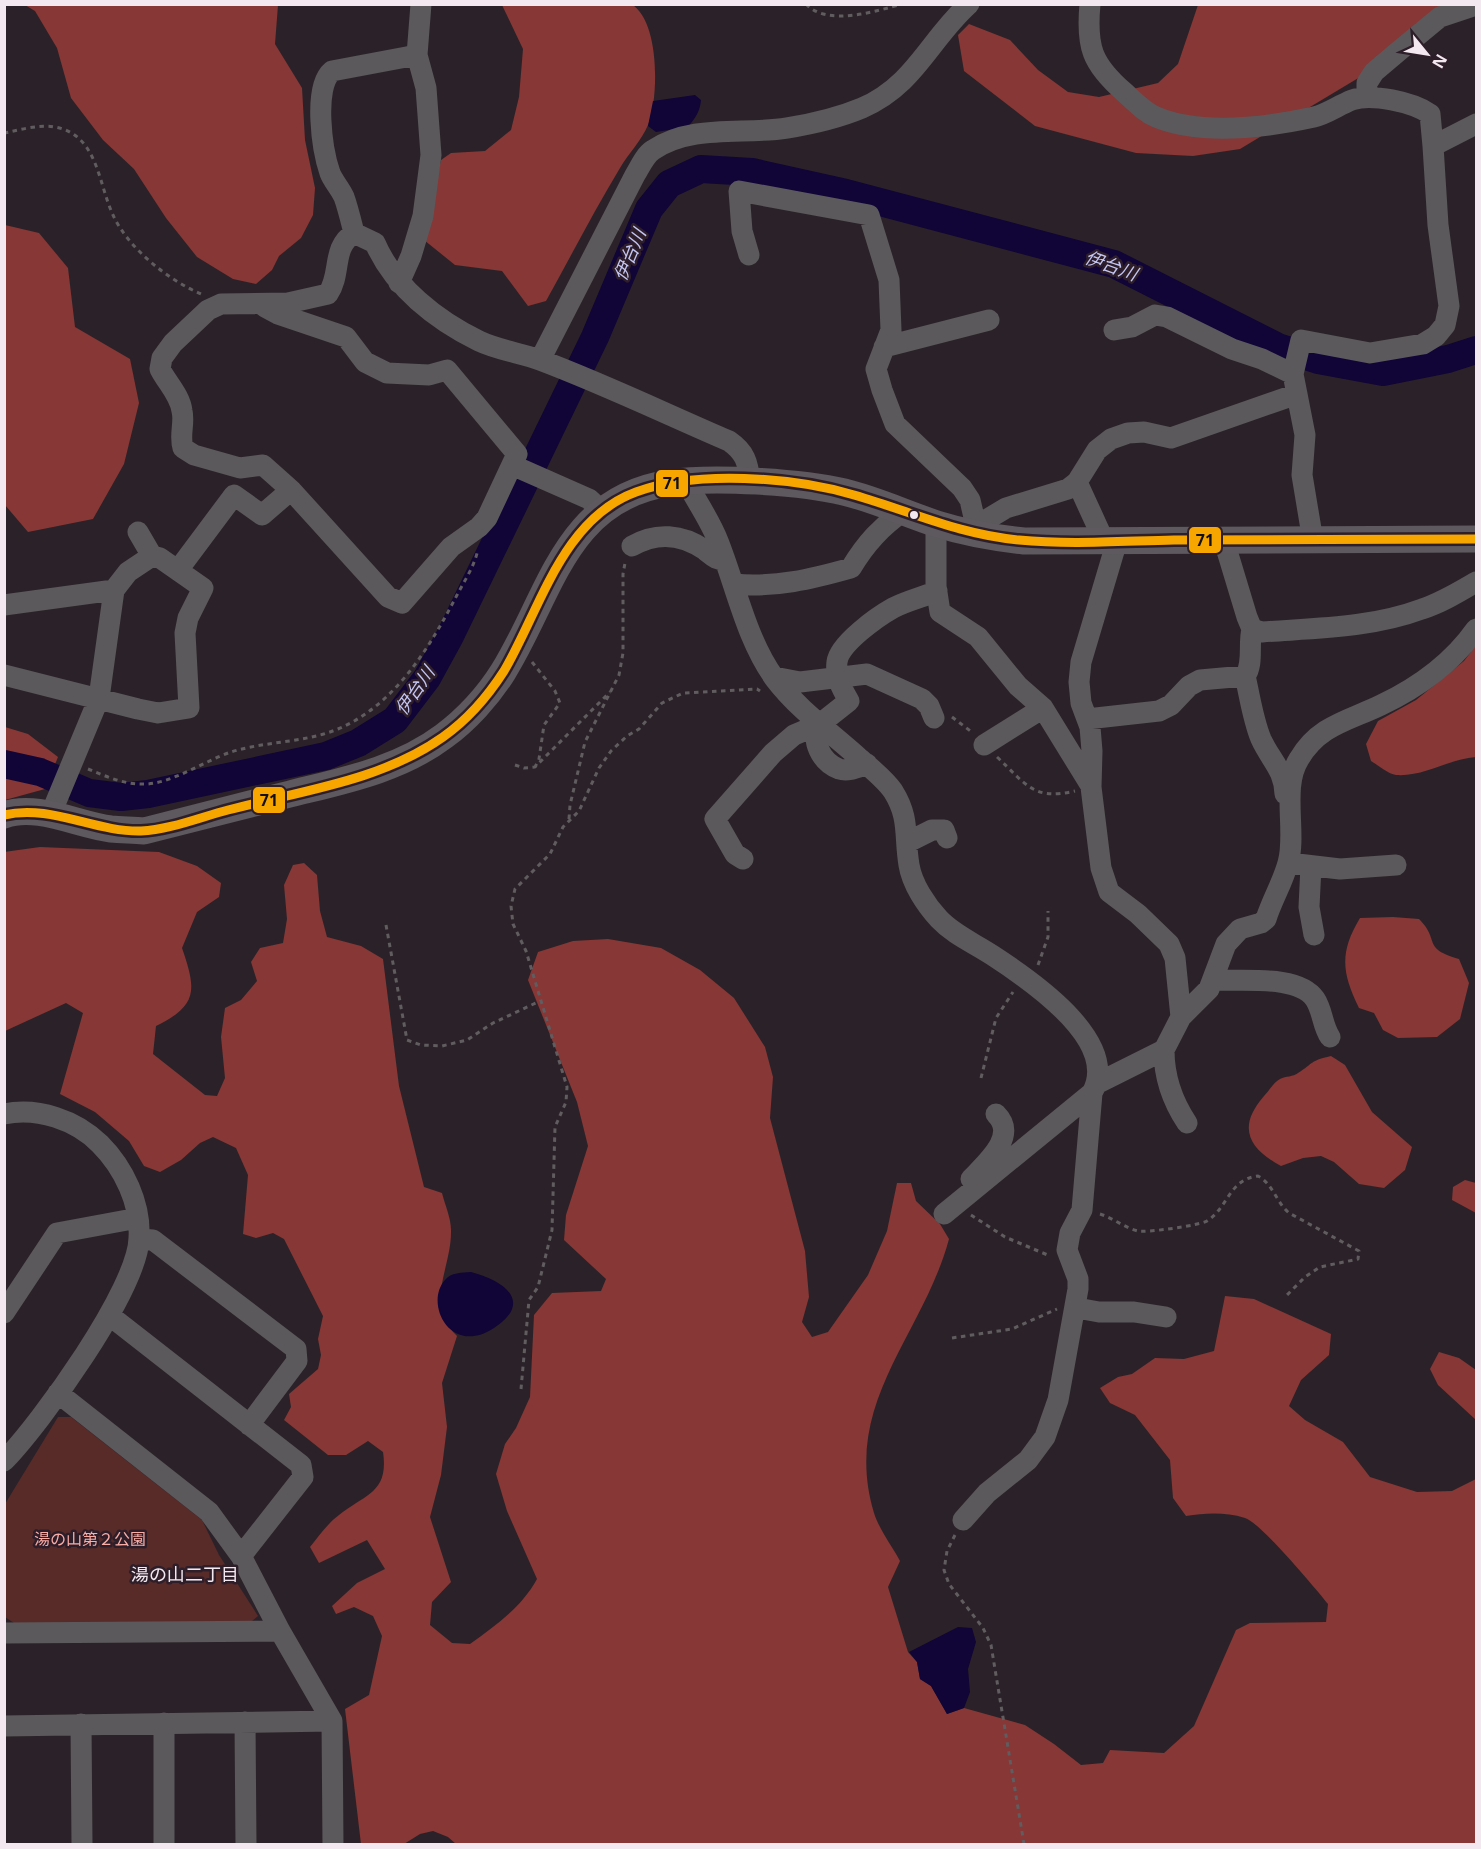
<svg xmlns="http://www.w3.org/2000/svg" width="1481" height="1849" viewBox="0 0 1481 1849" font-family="'Noto Sans','Noto Sans JP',sans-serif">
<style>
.green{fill:#582b29}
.forest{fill:#873735}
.water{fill:#110437}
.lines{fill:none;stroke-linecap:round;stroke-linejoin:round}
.river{stroke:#110437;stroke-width:28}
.path{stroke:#605c5f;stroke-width:3;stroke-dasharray:4.5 4.5;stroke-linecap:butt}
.minor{stroke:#5b595c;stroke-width:21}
.major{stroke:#5d595e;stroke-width:27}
.bus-1-casing{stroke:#2d1e2a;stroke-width:14}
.bus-1{stroke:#f7a600;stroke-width:9}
.bus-dot{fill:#f3e8f0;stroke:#2d1e2a;stroke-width:2}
.labels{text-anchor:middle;stroke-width:5;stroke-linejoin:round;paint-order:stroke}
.park-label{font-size:16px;fill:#faaca5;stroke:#2d1e2a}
.water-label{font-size:18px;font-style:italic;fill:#c4c6f3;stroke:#2d1e2a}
.neighbourhood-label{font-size:18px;fill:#f3e8f0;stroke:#2d1e2a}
.line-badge{stroke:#2d1e2a;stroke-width:2}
.pale-badge-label{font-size:16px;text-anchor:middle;font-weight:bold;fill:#111}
</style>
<rect width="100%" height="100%" fill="#2a2228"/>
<path class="green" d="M58 1417H71L202 1520 219 1555 258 1616 252 1621 17 1625 5 1617V1504Z"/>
<path class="forest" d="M631 4C660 20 659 98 648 125 642 140 628 154 620 168 594 211 571 256 546 301L528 306 502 271 455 265 424 240 441 160 451 153 485 151 511 130 519 97 523 49 502 5Z
M25 5H278L275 44 302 88 305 140 315 188 313 215 301 238 279 256 272 270 256 284 233 279 197 257 166 218 134 169 103 140 71 98 57 48 35 11Z
M1198 5H1441L1414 34 1365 74 1240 149 1193 156 1136 153 1035 126 964 71 958 35 969 24 1010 40 1038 70 1068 92 1099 97 1158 83 1178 64Z
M5 225 39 233 68 268 75 327 130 359 139 403 124 464 93 519 28 532 5 505Z
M1476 645V757C1449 759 1424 777 1396 775 1388 774 1378 765 1371 761L1366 744 1378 721 1416 700 1464 661Z
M5 727 28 734 58 757 45 789 5 800Z
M40 847 159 852 197 866 221 883 219 897 197 912 182 948C196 989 199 1005 156 1026L153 1054 205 1095 217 1096 225 1078 221 1037 225 1008 241 1000 257 981 251 962 260 948 283 943 287 919 284 885 293 865 304 863 317 875 320 911 327 937 361 946 383 959 399 1086 424 1187 442 1193C445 1205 451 1218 451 1230 452 1269 423 1304 457 1336L442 1383 447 1427 441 1475 430 1517 451 1582 432 1602 430 1625 452 1643 470 1644C496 1625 521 1608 537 1579L507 1511 496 1474 505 1444 516 1428 530 1397 534 1315 552 1293 601 1291 606 1279 564 1240 566 1215 588 1146 577 1102 528 980 538 952 573 941 608 939 661 948 700 970 734 998 765 1047 773 1077 770 1118 805 1251 809 1297 802 1322 812 1337 828 1332 868 1275 887 1231 897 1183H911L916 1201 940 1224 949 1239C923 1336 841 1403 874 1513 879 1529 892 1546 900 1561L888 1587 908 1652 917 1662 920 1679 931 1686 947 1714 964 1708 1025 1725 1054 1744 1081 1765 1103 1763 1110 1750 1164 1753 1194 1726 1236 1630 1250 1623 1326 1622 1328 1604C1316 1589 1260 1522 1245 1518 1225 1512 1206 1513 1186 1516L1173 1498 1170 1460 1135 1415 1110 1403 1100 1388 1118 1377 1132 1374 1155 1358 1184 1359 1214 1351 1225 1296 1254 1299 1331 1334 1329 1355 1301 1380 1289 1406 1305 1420 1343 1442 1370 1477 1417 1492 1452 1491 1476 1479V1844H456L448 1837 433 1831 420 1834 404 1844H361L345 1709 369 1695 382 1636 373 1616 354 1607 336 1614 332 1606 357 1583 385 1569 367 1540 319 1563 310 1547C319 1536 328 1523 339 1515 365 1494 389 1493 383 1452L368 1441 346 1455H328L284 1420 291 1407 289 1394 318 1369 321 1355 318 1339 323 1316 284 1239 273 1233 256 1238 243 1234 248 1175 236 1148 213 1137 200 1143 181 1160 160 1172 144 1166 129 1141 95 1112 60 1094 83 1013 66 1003 5 1031 4 852Z
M1393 917 1419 919C1441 941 1421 948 1459 959L1469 983 1460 1019 1437 1037 1398 1038 1383 1030 1374 1013 1359 1008C1342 973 1339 953 1360 918Z
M1331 1056 1345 1065 1372 1112 1412 1147 1405 1170 1384 1188 1359 1184 1334 1162 1321 1156 1303 1158 1281 1166C1248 1148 1237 1127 1264 1096 1269 1091 1274 1082 1280 1079 1286 1076 1293 1077 1298 1073 1314 1063 1309 1061 1331 1056Z
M1465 1180 1476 1183V1213L1452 1200 1453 1187Z
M1439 1352 1459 1358 1476 1370V1420L1438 1385 1430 1369Z"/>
<path class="water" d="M695 95 701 100C700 112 695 118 688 127L656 132 648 126 653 101Z
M471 1272C502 1280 535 1301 494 1328 450 1357 424 1303 445 1280 451 1272 462 1273 471 1272Z
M958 1627 972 1628 976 1642 968 1669 970 1692 964 1708 947 1714 931 1686 920 1679 917 1662 909 1652Z"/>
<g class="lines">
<path class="river" d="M4 764 40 772 89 793 121 797 148 794 326 756 358 743 395 720 427 678 450 636 595 337 649 209 669 184 701 169 752 172 846 193 1114 264 1278 347 1318 360 1383 372 1448 359 1476 350"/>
<path class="path" d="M806 4C827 27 877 11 902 4
M4 133C20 130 39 124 55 127 98 135 98 183 113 215 128 248 168 280 201 294
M532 662 555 691 560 703 544 725 539 759 535 767
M952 717 973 733
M997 757C1026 784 1033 801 1075 791
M515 765 524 768 535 767 610 692
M88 769C105 776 123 784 141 784 168 786 204 761 231 752 266 741 304 743 338 729 395 705 430 647 457 595 465 580 475 565 478 549
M569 819 570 805 585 742 619 675 623 653V574L625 563
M386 925 407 1040 421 1045 442 1046 467 1040 493 1023 540 1001
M1038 965 1048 937V911
M981 1078 996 1018 1013 992
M1100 1214C1113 1218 1125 1228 1138 1231 1147 1233 1201 1225 1207 1221 1228 1208 1229 1179 1258 1176 1273 1184 1276 1202 1289 1213L1359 1251 1358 1259 1320 1267 1305 1277 1285 1297
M971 1215 1005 1237 1050 1256
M952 1338 1012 1329 1057 1309
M521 1389 529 1300 538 1287 552 1230 555 1127 566 1102 567 1087 526 951 513 924 511 906 515 889 550 854 563 827 579 811 599 768 611 751 627 736 639 729 662 703 683 693 757 689 760 691
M955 1535 947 1551 944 1570 949 1584 983 1628 991 1645 1024 1844"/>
<path class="minor" d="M1090 4C1086 47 1092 64 1124 92 1134 101 1144 112 1156 117 1202 136 1268 127 1314 117 1327 114 1339 105 1352 100 1371 93 1413 102 1430 114L1433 146
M1367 96V83L1374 72 1400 50 1440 17 1476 5
M354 233C351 221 348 208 344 197 340 188 333 181 330 173 322 150 313 87 332 71L417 55
M749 255 742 231 739 191 869 215 889 280 891 330 876 369 882 390 895 424 962 488 970 500 976 526
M399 283 411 256 423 216 431 155 426 88 417 55 421 4
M265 307 278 314 346 337 365 362 387 373 429 375 447 370 517 454 487 518 479 527 451 547 402 603 388 597 291 490
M1114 330 1132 327 1155 315 1167 317 1232 349 1262 359 1293 374
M884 347 989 320
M540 360 635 175C640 167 645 155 653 150 692 124 742 135 787 128 812 124 838 118 862 108 915 85 929 40 969 4
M512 465 589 499 601 510
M686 481C696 501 710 520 718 541 736 586 746 639 775 679 798 709 829 731 857 756 869 767 884 778 893 791 910 818 904 835 909 865 912 884 926 905 939 919 954 935 974 943 992 955 1029 979 1121 1041 1092 1093L1082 1210 1070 1233 1067 1250 1078 1279V1289L1058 1400 1045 1437 1028 1460 987 1493 963 1520
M1077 482 1104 541
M936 524V586L940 612 978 637 1018 686 1043 708 1091 786
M138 532 152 556
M974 533 976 526 1006 508 1068 489 1077 482 1097 450 1111 439 1128 433 1144 432 1171 438 1297 394
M1224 541 1247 617 1252 629 1262 632C1316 628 1371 628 1422 609 1441 603 1459 592 1476 582
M1313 541 1302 475 1305 435 1293 374 1301 340 1370 353 1423 344 1436 336 1445 325 1449 306 1438 225 1433 146 1476 124
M632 546C656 532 682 534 705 550 713 556 715 560 725 560
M178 570 234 495 262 515 291 490 263 465 240 468 194 455 183 448C179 435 185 423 182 411 180 395 167 383 160 369L162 358 173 343 208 310 221 304 288 303 328 294C342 273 331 248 354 233L375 243C394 287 436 320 479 341 498 350 520 353 540 360 604 384 666 414 729 441 745 452 748 462 750 482
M734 584C775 588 812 579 851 568 866 543 881 527 905 510
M4 605 114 590
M4 675 138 709 158 713 189 708 185 633 188 618 203 588 160 558 152 556 128 572 114 590 99 698 50 816
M1245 676C1254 664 1248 644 1252 629
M774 677 800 682 867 674 922 699 929 706 934 718
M1087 719 1159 711 1171 705 1189 686 1200 680 1245 676C1250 697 1253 720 1261 739 1271 761 1284 769 1285 794
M820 724C810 740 821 762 839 769 849 772 858 767 867 764
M984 745 1043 708
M908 842 932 830H944L947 838
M743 859 735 854 715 819 773 753 794 735 820 724 849 701C842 689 835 677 837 662 839 644 877 617 893 608 906 601 923 597 937 591
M1289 863 1340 869 1396 865
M1311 866 1309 907 1314 935
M1213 980C1241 982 1298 974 1315 999 1323 1011 1322 1025 1330 1037
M1181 1017 1209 989 1226 944 1240 929 1261 923 1266 919C1272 900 1283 882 1288 863 1297 833 1281 787 1299 759 1319 725 1348 721 1381 705 1419 687 1452 663 1476 629
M1164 1050C1164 1076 1173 1102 1187 1123
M1098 1083 1164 1050 1181 1017 1175 958 1169 944 1138 914 1109 892 1101 868 1091 787 1092 751 1090 727 1081 703 1079 682 1081 662 1117 541
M4 1114C38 1107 76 1120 100 1144 124 1168 141 1204 139 1238 138 1289 41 1423 4 1461
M971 1179C987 1162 1018 1136 996 1114
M944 1214 1092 1093
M140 1239 153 1240 296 1349 297 1361 249 1425
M1077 1308 1099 1312H1134L1166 1317
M4 1313 57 1233 138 1218
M109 1315 301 1465 303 1477 241 1556
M58 1393 209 1512 241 1556 280 1631 332 1721 333 1844
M4 1633 280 1631
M245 1722 246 1844
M164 1723V1844
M81 1724 82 1844
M4 1726 332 1721"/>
<path class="major" d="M4 815C37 803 78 825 111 829 122 830 133 830 144 831 192 819 241 806 290 794 342 781 399 770 444 736 466 720 488 696 503 672 551 595 564 499 669 483 712 476 802 482 844 492 877 500 906 514 937 524 966 533 995 538 1024 541L1476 539"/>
<g class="bus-1-casing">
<path id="bus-1" d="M4 815C51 804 94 832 141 831 169 830 201 817 228 810 300 791 381 781 443 737 467 720 488 696 504 671 540 610 562 519 636 492 696 470 793 477 854 495 910 511 960 535 1019 540 1070 545 1123 541 1174 540 1275 540 1375 539 1476 539"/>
</g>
<use href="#bus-1" class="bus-1"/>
</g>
<circle class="bus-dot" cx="914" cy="515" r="5"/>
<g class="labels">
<g class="park-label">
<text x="90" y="1545">湯の山第２公園</text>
</g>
<g class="water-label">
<text transform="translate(630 255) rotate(-67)" y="6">伊台川</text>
<text transform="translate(1111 266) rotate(20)" y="6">伊台川</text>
<text transform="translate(415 691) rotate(-55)" y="6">伊台川</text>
</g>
<g class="neighbourhood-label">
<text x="185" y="1581">湯の山二丁目</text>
</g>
</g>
<g class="line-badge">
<rect x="655" y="469" width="34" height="29" rx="6" fill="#f7a600"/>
<rect x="1188" y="526" width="34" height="28" rx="6" fill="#f7a600"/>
<rect x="252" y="786" width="34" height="28" rx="6" fill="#f7a600"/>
</g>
<g class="pale-badge-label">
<text x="672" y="489">71</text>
<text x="1205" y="546">71</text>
<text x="269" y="806">71</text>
</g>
<rect width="1481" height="1849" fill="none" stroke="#f3e8f0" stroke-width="12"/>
<g transform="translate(1427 54) rotate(120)" stroke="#2d1e2a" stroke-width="4.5" paint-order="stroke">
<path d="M0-4.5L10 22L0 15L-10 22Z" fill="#f3e8f0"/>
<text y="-9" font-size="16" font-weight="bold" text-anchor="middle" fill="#f3e8f0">N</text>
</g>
</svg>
